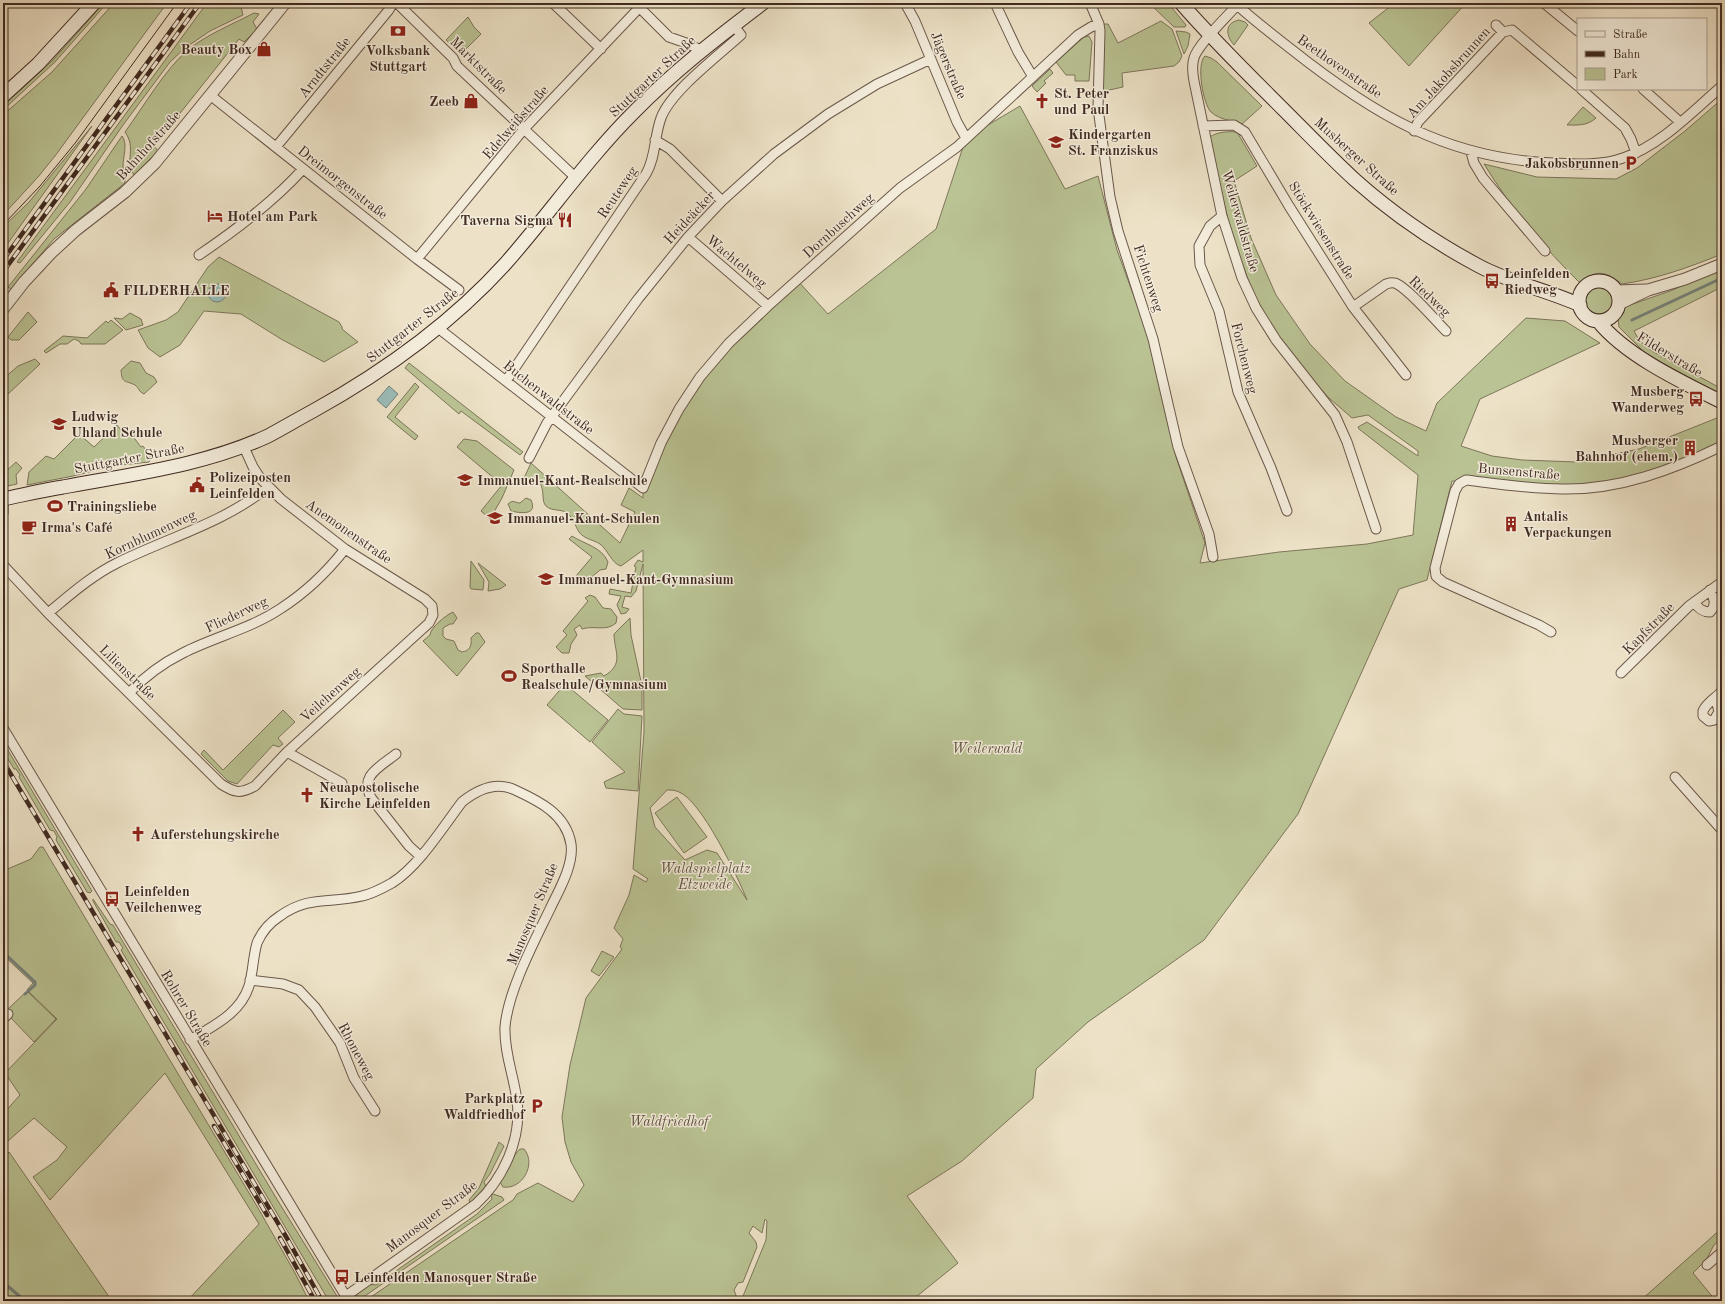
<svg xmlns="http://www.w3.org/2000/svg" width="1725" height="1304" viewBox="0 0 1725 1304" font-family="'Old Standard TT',serif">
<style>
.green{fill:#bac394;stroke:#7d765a;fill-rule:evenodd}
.water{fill:#99bdb9;stroke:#75827c}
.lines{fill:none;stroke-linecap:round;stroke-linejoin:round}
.stream{stroke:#75827c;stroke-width:3}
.minor-casing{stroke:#6b584a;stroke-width:11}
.tertiary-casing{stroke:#6b584a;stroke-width:13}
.secondary-casing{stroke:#402a21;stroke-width:15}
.minor{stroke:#f3ecdb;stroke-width:9}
.tertiary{stroke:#f3ecdb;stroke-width:11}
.secondary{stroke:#f3ecdb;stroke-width:13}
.tram{stroke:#402a21;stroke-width:1}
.rail-casing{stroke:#402a21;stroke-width:4.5}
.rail{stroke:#f3ecdb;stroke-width:3;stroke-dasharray:9;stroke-linecap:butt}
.labels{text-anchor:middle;stroke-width:3;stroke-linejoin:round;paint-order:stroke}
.poi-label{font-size:14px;font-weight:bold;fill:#402a21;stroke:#f3ecdb;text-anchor:start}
.street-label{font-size:14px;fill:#402a21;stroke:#f3ecdb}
.park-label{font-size:14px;font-style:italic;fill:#5e503e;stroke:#f3ecdb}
</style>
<rect width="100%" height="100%" fill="#ede2c7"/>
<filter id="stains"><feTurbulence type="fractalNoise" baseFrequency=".005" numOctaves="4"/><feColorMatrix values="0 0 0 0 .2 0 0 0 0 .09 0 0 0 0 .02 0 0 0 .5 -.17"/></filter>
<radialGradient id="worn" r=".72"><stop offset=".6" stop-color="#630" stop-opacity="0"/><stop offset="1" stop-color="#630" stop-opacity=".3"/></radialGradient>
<path class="green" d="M104 3H107L55 62 3 110V106L53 60Z
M114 3H167L55 156 38 177 3 215V115L52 72Z
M207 3H240L243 15 210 31 185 48 170 62 123 125 70 202 20 263 17 262Z
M1149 3H1168L1186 25 1185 27H1174Z
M1391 3H1466L1409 66 1369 23 1392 5Z
M254 13 259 14 253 22 257 29 244 42 239 39 154 146 158 151 134 175C124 160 137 149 125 132 144 106 165 69 189 49 208 34 233 24 254 13Z
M468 17 474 27 481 34 461 54 446 40Z
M1239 20 1245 22 1248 25 1234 45C1226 36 1224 23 1239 20Z
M1161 21 1172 29 1182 56 1179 62 1174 66 1122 73 1123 87 1100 92 1103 24H1108L1118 43Z
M1176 31 1186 32 1190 34 1188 46 1184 54Z
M1089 36 1092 42 1089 81H1075V75H1066L1056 62 1084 37Z
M1205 56 1211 58 1217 62 1262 106 1242 124C1231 120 1220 120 1211 112 1203 104 1196 64 1205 56Z
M1050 69 1053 73 1044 81 1046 83 1037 92 1032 86Z
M1722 99V254C1690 267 1657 279 1622 284 1605 271 1597 269 1580 283 1543 247 1511 208 1484 164L1537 177 1616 179 1637 168 1685 131Z
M1020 106 1065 189 1098 176 1117 250 1147 332 1176 457 1205 543 1200 563 1279 552 1367 544 1413 535 1418 475 1359 429 1358 427 1367 422 1418 456V451L1368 415 1352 418 1329 398 1291 356 1257 303 1233 239 1208 139C1213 132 1229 131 1237 132L1257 166 1234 181 1251 238 1276 295 1310 344 1345 381 1396 417 1426 431 1437 403 1526 318 1565 321 1600 343 1480 399 1461 446 1492 456 1522 460 1576 462 1639 449 1722 416V446L1672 468 1596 487 1452 481 1427 580 1399 589 1298 814 1204 940 1088 1022 1036 1069 1033 1098 962 1161 907 1196 958 1263 911 1301H741L766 1240 767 1221 765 1219 762 1233 753 1226 749 1233 756 1242 757 1247 743 1282 738 1283 734 1290 737 1298 735 1301H365L513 1200 517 1194 538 1183 573 1202 584 1185 571 1162 565 1142 562 1117 570 1065 586 998 622 949 620 947 623 939 614 928 629 895 634 875 646 882 648 879 633 869 644 732 643 564 636 591 631 597 625 596 622 607 629 609 626 613 621 614 617 605 621 596 609 594 610 589 631 593 636 567 634 566 638 560 643 562V550L621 566C612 564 608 550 600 544 594 540 584 539 579 532 575 526 574 519 568 514 562 508 552 512 546 506 541 501 545 492 540 483L524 478 531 463 620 543 635 512 621 505 629 488 643 498V488L661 443 700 377 797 280 828 314 936 229 966 138ZM667 790C671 790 675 790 679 792 701 800 738 877 747 900L717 853 707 850 685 860 655 827 650 808Z
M1583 107 1596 118C1587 126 1578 125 1567 125Z
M92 126 3 250V227L29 202Z
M122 136C128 144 123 156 123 166 124 171 125 177 125 183L54 239 11 289 8 287 86 189Z
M219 257 339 322 342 327V329L358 342 324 362 281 339 241 314 204 311 180 345 160 357 148 348 138 330 166 320 178 312 208 267Z
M1722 269V287L1634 331 1639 340 1652 351 1722 389 1721 395 1646 354 1619 327 1618 319 1621 312 1627 306 1670 291Z
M1585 300a14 14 0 1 1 28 0a14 14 0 1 1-28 0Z
M28 312 37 322 19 340H11L8 337Z
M130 313 141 319 143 325 126 330 114 318 122 319Z
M111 320 123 330 105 344H81L79 341 74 339 67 344H60L46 353 44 351 63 336 87 338 106 321 108 323Z
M35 359 40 364 7 395 3 391V379L18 366Z
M131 361 140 363 146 373 154 377 157 382 144 394C139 392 139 388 135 385 125 380 122 384 121 370Z
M409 363 523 452 520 455 461 411 459 414 405 368Z
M415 383 419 387 395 417 418 436 415 440 387 417Z
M117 425 121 430 125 426 141 447 143 446 152 458 149 462 112 466 73 476 27 485 29 472 46 456 54 459 79 434 94 447Z
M464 439 477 441 514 470 502 498 490 519 481 511 502 485 457 447Z
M16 462 22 468 16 475 17 484 3 487V474Z
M526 498 531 500C538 516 520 513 511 511L508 504C513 499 515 503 520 503Z
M572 536C584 544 602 547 608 562L606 569 600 570 587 581H581L576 576 592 557 569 539Z
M471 561 484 580 483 590 471 589 470 587Z
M478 563 506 585 500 589 488 591 489 582Z
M590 595 595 597 603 608 611 609 617 617 616 623C606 632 594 625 582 629L580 625 574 629 577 635 571 644 569 653H562L556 647 567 635 563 631 588 601 585 598Z
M453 612 457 618 453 624H450L443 628V636L446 639 454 641 458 650 462 652C470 651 472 645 471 638L476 633H479L485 642 457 676 423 641 430 635C430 628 446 615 453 612Z
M630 618 631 635 642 686V710L623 709 585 676 601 673 604 676C625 664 614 651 614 634Z
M565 684 608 720 590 742 547 705Z
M618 709 624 714 642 716 638 791 606 788 604 782 625 772 592 742Z
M283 710 295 722 278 738 283 744 279 747 273 745 237 784 228 781 201 754 204 750 223 770Z
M3 742 92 891 90 893 87 892 56 840 57 837 54 831 50 830 19 777 20 775 16 769H14L3 751Z
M677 797 707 837 684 853 655 813Z
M40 847H43L258 1208 295 1273 309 1301H187L259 1224 165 1073 50 1200 33 1177 57 1160 67 1147 34 1118 8 1141 3 1135V1114L20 1095 5 1073 57 1019 27 990 33 983 3 955V871L31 859Z
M93 899 110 924 113 925 278 1201 340 1301H329L121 950 123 948 119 942H116L93 901Z
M602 951 614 957 599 976 591 971Z
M27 991 56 1019 34 1042 11 1018 7 1010Z
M499 1142 504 1146 490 1174 484 1182 486 1187 470 1203 469 1200 479 1188Z
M520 1149H524C537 1164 522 1190 503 1187L500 1182C507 1173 514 1153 520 1149Z
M9 1152 112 1301H3V1159Z
M493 1194 502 1197 504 1200 359 1300 356 1294 368 1284 376 1285 477 1214 492 1199 491 1195Z
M1722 1228V1238L1714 1245 1706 1260 1693 1273 1716 1301H1640Z"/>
<path class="water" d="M208 293a9 9 0 1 1 18 0a9 9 0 1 1-18 0Z
M389 386 398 394 386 408 377 400Z"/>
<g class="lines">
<path class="stream" d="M1632 320 1722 278
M3 952 35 982V985L25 994
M3 1282 25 1301"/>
<g class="minor-casing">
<path id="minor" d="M397 3 453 58 457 66 576 178
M553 3 601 49
M635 3 669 37 689 44 702 51
M905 3 915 21 957 122 966 138
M995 3 1018 52 1033 77
M1090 3 1099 24 1100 31 1098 108 1110 197 1118 231 1153 339 1178 447 1209 534 1213 557
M1235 3C1252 19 1272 34 1291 49 1373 114 1446 159 1554 163 1576 164 1601 166 1623 158 1660 146 1693 111 1722 86
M1544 3 1578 31
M1237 5C1226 18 1198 44 1194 58 1191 67 1193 77 1195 86L1222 216 1242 278 1256 308 1276 340 1335 415 1347 442 1376 529
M1496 25 1503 32
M3 83 10 90
M1581 89 1625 128 1631 139 1636 153
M1643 89 1680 122
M210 95 417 259 459 290
M1203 126 1234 125 1245 132 1289 206 1353 307 1406 375
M1414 131 1418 122 1503 32 1512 30 1578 86
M655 140 670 149 722 201
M276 147 388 11 393 3
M1471 152 1474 163 1483 178 1545 251
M1222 216 1210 226 1199 246 1200 265 1219 311 1238 392 1271 468 1287 511
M688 237 768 306
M199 255C233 232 276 199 303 169
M417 259 524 129 639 8
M1353 307 1386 284C1389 283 1391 282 1395 283 1408 288 1435 320 1446 331
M438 328 643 488 661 443 679 409 700 377 729 343 768 306 900 188 957 147 1078 35 1091 27 1099 24
M506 381 646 174C656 157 654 137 661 118 671 91 719 55 741 35L734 26
M529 458 547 423 638 299 688 237 722 201 774 154 828 114 877 84 931 59
M3 513V499
M3 565 48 613 221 784C235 793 240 794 255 786L287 752 429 623 433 615 432 606 425 599 345 549 281 499 260 478 253 467 243 445
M1694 602C1698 608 1702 612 1710 612 1717 605 1714 598 1710 590
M48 613C70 595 91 576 117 563 167 538 224 523 268 487
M1551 632 1539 625 1443 582 1436 576 1435 568 1455 491 1459 484 1466 480C1498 484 1530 489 1563 489 1619 490 1672 470 1722 446
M1621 673 1689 606 1722 582
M129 693C144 677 163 663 183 653 214 637 250 629 280 609 305 593 327 572 345 549
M1716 699 1719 712 1714 720 1709 721 1703 716V711C1707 702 1716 698 1722 691
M3 728 348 1300
M287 752 342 783
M396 754C380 767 358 776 372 799L409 846 420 856
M1675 777 1722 830
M250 980 283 984 299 990 315 1007 340 1043 354 1078 375 1111
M3 1019 8 1014
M190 1040C213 1026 240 1014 249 986 253 972 253 957 257 943 262 931 269 923 280 916 309 895 330 904 362 896 372 894 383 888 392 883 419 866 443 827 462 802 477 790 496 781 515 790 539 801 566 814 571 844 574 865 559 890 550 909 534 942 508 991 505 1027 504 1053 514 1076 517 1101 522 1139 503 1179 476 1204L346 1296
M1707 1265 1722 1252"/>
</g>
<g class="tertiary-casing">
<path id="tertiary" d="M1616 291 1646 290
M1619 304 1648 290 1685 279 1722 264
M3 309 24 282 51 253 76 230 125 192 155 163 285 3"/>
</g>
<g class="secondary-casing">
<path id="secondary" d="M1181 3C1213 40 1249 75 1284 110 1307 133 1330 157 1355 180 1392 213 1434 242 1479 266 1511 283 1547 290 1580 305
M3 96 38 64 94 3
M1579 301a20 20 0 1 1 40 0a20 20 0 1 1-40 0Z
M1598 321C1626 356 1682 382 1722 402
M3 499C23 495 43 490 63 487 132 474 203 466 268 436 283 428 298 419 313 411 385 371 451 324 506 263 550 213 587 159 634 112 673 72 718 37 763 3"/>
</g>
<use href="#minor" class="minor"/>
<use href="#tertiary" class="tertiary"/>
<use href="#secondary" class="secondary"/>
<path class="tram" d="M3 225 40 186 76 142 177 3"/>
<g class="rail-casing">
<path id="rail" d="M3 260 191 3
M3 272 200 3
M3 761 288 1240 322 1301
M214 1126 267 1215
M280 1238 315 1301"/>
</g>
<use href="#rail" class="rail"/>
</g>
<defs>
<g id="bank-bare" transform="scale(1.2)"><path d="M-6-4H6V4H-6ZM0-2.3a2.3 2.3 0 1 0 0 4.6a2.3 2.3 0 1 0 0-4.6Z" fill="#8f2418" stroke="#f3ecdb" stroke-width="2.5" paint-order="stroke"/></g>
<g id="shop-bare" transform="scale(1.2)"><path d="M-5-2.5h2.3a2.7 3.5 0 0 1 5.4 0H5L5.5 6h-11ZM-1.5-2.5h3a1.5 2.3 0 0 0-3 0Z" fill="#8f2418" stroke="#f3ecdb" stroke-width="2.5" paint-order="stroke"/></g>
<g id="church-bare" transform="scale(1.2)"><path d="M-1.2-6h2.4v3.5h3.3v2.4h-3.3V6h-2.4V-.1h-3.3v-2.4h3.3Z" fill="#8f2418" stroke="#f3ecdb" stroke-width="2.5" paint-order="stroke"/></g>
<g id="school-bare" transform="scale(1.2)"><path d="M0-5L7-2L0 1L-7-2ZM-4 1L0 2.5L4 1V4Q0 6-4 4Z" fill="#8f2418" stroke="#f3ecdb" stroke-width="2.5" paint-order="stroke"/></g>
<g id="parking-bare" transform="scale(1.2)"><path d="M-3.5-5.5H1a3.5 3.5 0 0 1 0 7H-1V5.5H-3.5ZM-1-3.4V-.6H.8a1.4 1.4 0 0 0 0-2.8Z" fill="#8f2418" stroke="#f3ecdb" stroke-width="2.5" paint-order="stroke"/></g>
<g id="hotel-bare" transform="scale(1.2)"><path d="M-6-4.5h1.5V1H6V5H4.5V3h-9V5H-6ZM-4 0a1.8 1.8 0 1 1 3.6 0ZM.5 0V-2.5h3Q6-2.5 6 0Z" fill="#8f2418" stroke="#f3ecdb" stroke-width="2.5" paint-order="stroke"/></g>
<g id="restaurant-bare" transform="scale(1.2)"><path d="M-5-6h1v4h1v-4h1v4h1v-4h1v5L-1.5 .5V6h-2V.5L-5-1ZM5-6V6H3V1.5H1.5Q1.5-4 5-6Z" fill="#8f2418" stroke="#f3ecdb" stroke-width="2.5" paint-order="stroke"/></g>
<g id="bus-bare" transform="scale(1.2)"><path d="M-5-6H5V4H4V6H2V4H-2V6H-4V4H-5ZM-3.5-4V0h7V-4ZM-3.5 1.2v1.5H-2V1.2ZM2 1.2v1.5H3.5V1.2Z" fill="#8f2418" stroke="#f3ecdb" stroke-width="2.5" paint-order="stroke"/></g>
<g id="civic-bare" transform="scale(1.2)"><path d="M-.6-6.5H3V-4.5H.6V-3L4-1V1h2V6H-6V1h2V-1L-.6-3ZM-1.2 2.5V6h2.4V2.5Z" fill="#8f2418" stroke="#f3ecdb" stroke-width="2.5" paint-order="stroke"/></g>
<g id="building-bare" transform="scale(1.2)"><path d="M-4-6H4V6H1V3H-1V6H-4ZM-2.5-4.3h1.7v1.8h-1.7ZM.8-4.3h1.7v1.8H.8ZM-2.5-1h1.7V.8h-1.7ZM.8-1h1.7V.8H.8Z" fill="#8f2418" stroke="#f3ecdb" stroke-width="2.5" paint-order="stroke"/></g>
<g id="stadium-bare" transform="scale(1.2)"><path d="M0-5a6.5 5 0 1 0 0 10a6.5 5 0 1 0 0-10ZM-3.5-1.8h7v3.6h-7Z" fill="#8f2418" stroke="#f3ecdb" stroke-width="2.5" paint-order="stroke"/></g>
<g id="cafe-bare" transform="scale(1.2)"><path d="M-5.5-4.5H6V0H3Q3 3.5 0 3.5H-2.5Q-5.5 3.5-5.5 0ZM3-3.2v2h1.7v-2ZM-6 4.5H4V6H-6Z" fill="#8f2418" stroke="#f3ecdb" stroke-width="2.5" paint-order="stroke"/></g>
</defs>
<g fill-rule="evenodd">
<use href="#bank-bare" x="398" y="31"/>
<use href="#shop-bare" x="264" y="49"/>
<use href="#shop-bare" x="471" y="101"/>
<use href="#church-bare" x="1042" y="101"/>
<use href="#school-bare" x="1056" y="142"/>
<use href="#parking-bare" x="1631" y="163"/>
<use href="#hotel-bare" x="215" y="216"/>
<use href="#restaurant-bare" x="565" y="220"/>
<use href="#bus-bare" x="1492" y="281"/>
<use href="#civic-bare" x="111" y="290"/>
<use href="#bus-bare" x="1696" y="399"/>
<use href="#school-bare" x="59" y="424"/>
<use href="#building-bare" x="1690" y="448"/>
<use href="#school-bare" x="465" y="480"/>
<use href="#civic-bare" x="197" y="485"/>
<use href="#stadium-bare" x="55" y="506"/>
<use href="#school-bare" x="495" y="518"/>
<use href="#building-bare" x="1511" y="524"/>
<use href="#cafe-bare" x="29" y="527"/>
<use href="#school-bare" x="546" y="579"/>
<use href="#stadium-bare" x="509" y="676"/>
<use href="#church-bare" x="307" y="795"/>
<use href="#church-bare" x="138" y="834"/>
<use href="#bus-bare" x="112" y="899"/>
<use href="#parking-bare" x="537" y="1106"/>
<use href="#bus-bare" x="342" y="1277"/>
</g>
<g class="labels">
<g class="poi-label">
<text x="252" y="54" text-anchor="end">Beauty Box</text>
<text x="398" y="55" text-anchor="middle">Volksbank<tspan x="398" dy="16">Stuttgart</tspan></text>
<text x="1054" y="98">St. Peter<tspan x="1054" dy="16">und Paul</tspan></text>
<text x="459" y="106" text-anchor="end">Zeeb</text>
<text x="1068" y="139">Kindergarten<tspan x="1068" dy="16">St. Franziskus</tspan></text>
<text x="1619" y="168" text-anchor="end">Jakobsbrunnen</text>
<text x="227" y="221">Hotel am Park</text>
<text x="553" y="225" text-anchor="end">Taverna Sigma</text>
<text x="1504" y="278">Leinfelden<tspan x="1504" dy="16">Riedweg</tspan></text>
<text x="123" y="295">FILDERHALLE</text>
<text x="1684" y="396" text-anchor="end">Musberg<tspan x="1684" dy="16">Wanderweg</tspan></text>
<text x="71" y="421">Ludwig<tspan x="71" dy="16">Uhland Schule</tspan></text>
<text x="1678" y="445" text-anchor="end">Musberger<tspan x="1678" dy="16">Bahnhof (ehem.)</tspan></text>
<text x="209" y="482">Polizeiposten<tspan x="209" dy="16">Leinfelden</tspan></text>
<text x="477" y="485">Immanuel-Kant-Realschule</text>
<text x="67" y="511">Trainingsliebe</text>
<text x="1523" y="521">Antalis<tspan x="1523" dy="16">Verpackungen</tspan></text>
<text x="507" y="523">Immanuel-Kant-Schulen</text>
<text x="41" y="532">Irma's Café</text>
<text x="558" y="584">Immanuel-Kant-Gymnasium</text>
<text x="521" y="673">Sporthalle<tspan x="521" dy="16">Realschule/Gymnasium</tspan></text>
<text x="319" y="792">Neuapostolische<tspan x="319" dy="16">Kirche Leinfelden</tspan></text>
<text x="150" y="839">Auferstehungskirche</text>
<text x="124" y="896">Leinfelden<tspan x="124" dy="16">Veilchenweg</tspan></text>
<text x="525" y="1103" text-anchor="end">Parkplatz<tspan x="525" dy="16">Waldfriedhof</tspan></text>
<text x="354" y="1282">Leinfelden Manosquer Straße</text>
</g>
<g class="street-label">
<text transform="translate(479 65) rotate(45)" y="5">Marktstraße</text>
<text transform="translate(949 65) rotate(67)" y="5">Jägerstraße</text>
<text transform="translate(1340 66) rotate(35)" y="5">Beethovenstraße</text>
<text transform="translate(324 67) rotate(-51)" y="5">Arndtstraße</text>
<text transform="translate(1448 72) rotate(-48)" y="5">Am Jakobsbrunnen</text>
<text transform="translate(652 76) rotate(-43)" y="5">Stuttgarter Straße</text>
<text transform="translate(515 122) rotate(-49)" y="5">Edelweißstraße</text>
<text transform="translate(148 145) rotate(-48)" y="5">Bahnhofstraße</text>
<text transform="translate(1357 156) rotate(42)" y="5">Musberger Straße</text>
<text transform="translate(343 182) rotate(38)" y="5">Dreimorgenstraße</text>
<text transform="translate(617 192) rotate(-56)" y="5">Reuteweg</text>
<text transform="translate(689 217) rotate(-47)" y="5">Heideäcker</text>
<text transform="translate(1241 221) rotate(74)" y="5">Weilerwaldstraße</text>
<text transform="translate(838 225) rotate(-42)" y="5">Dornbuschweg</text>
<text transform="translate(1322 230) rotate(58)" y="5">Stöckwiesenstraße</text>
<text transform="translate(737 261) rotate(40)" y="5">Wachtelweg</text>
<text transform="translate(1149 278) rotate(72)" y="5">Fichtenweg</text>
<text transform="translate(1430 296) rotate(44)" y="5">Riedweg</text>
<text transform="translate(412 325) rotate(-38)" y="5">Stuttgarter Straße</text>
<text transform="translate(1670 354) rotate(31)" y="5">Filderstraße</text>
<text transform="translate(1245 358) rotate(76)" y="5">Forchenweg</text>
<text transform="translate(549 397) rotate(38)" y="5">Buchenwaldstraße</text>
<text transform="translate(129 458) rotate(-11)" y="5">Stuttgarter Straße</text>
<text transform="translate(1519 471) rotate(5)" y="5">Bunsenstraße</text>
<text transform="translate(349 531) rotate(35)" y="5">Anemonenstraße</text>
<text transform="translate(150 534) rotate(-25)" y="5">Kornblumenweg</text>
<text transform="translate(236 614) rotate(-25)" y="5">Fliederweg</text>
<text transform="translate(1648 628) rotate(-45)" y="5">Kapfstraße</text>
<text transform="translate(128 672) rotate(44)" y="5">Lilienstraße</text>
<text transform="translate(330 694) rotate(-42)" y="5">Veilchenweg</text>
<text transform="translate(532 914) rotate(-67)" y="5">Manosquer Straße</text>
<text transform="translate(187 1008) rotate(59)" y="5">Rohrer Straße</text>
<text transform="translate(357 1051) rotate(62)" y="5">Rhoneweg</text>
<text transform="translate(431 1216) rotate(-37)" y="5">Manosquer Straße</text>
</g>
<g class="park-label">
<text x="987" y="753">Weilerwald</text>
<text x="705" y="873">Waldspielplatz<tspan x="705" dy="16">Etzweide</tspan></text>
<text x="669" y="1126">Waldfriedhof</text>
</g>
</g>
<rect width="1725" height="1304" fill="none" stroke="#ede2c7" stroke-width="16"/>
<rect x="4" y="4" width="1717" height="1296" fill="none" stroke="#402a21" stroke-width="2"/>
<rect x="8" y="8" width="1709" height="1288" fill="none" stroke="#402a21"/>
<rect x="1577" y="18" width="130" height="72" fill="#f3ecdb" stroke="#ab9e91"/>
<rect x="1585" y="31" width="20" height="6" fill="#f3ecdb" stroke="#ab9e91"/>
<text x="1613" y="38" font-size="12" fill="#402a21">Straße</text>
<rect x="1585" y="51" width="20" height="6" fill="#402a21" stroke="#ab9e91"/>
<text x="1613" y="58" font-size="12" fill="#402a21">Bahn</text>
<rect x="1585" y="68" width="20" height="12" fill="#bac394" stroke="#ab9e91"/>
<text x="1613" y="78" font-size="12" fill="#402a21">Park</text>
<rect width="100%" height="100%" filter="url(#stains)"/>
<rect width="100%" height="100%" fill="url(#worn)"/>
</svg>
